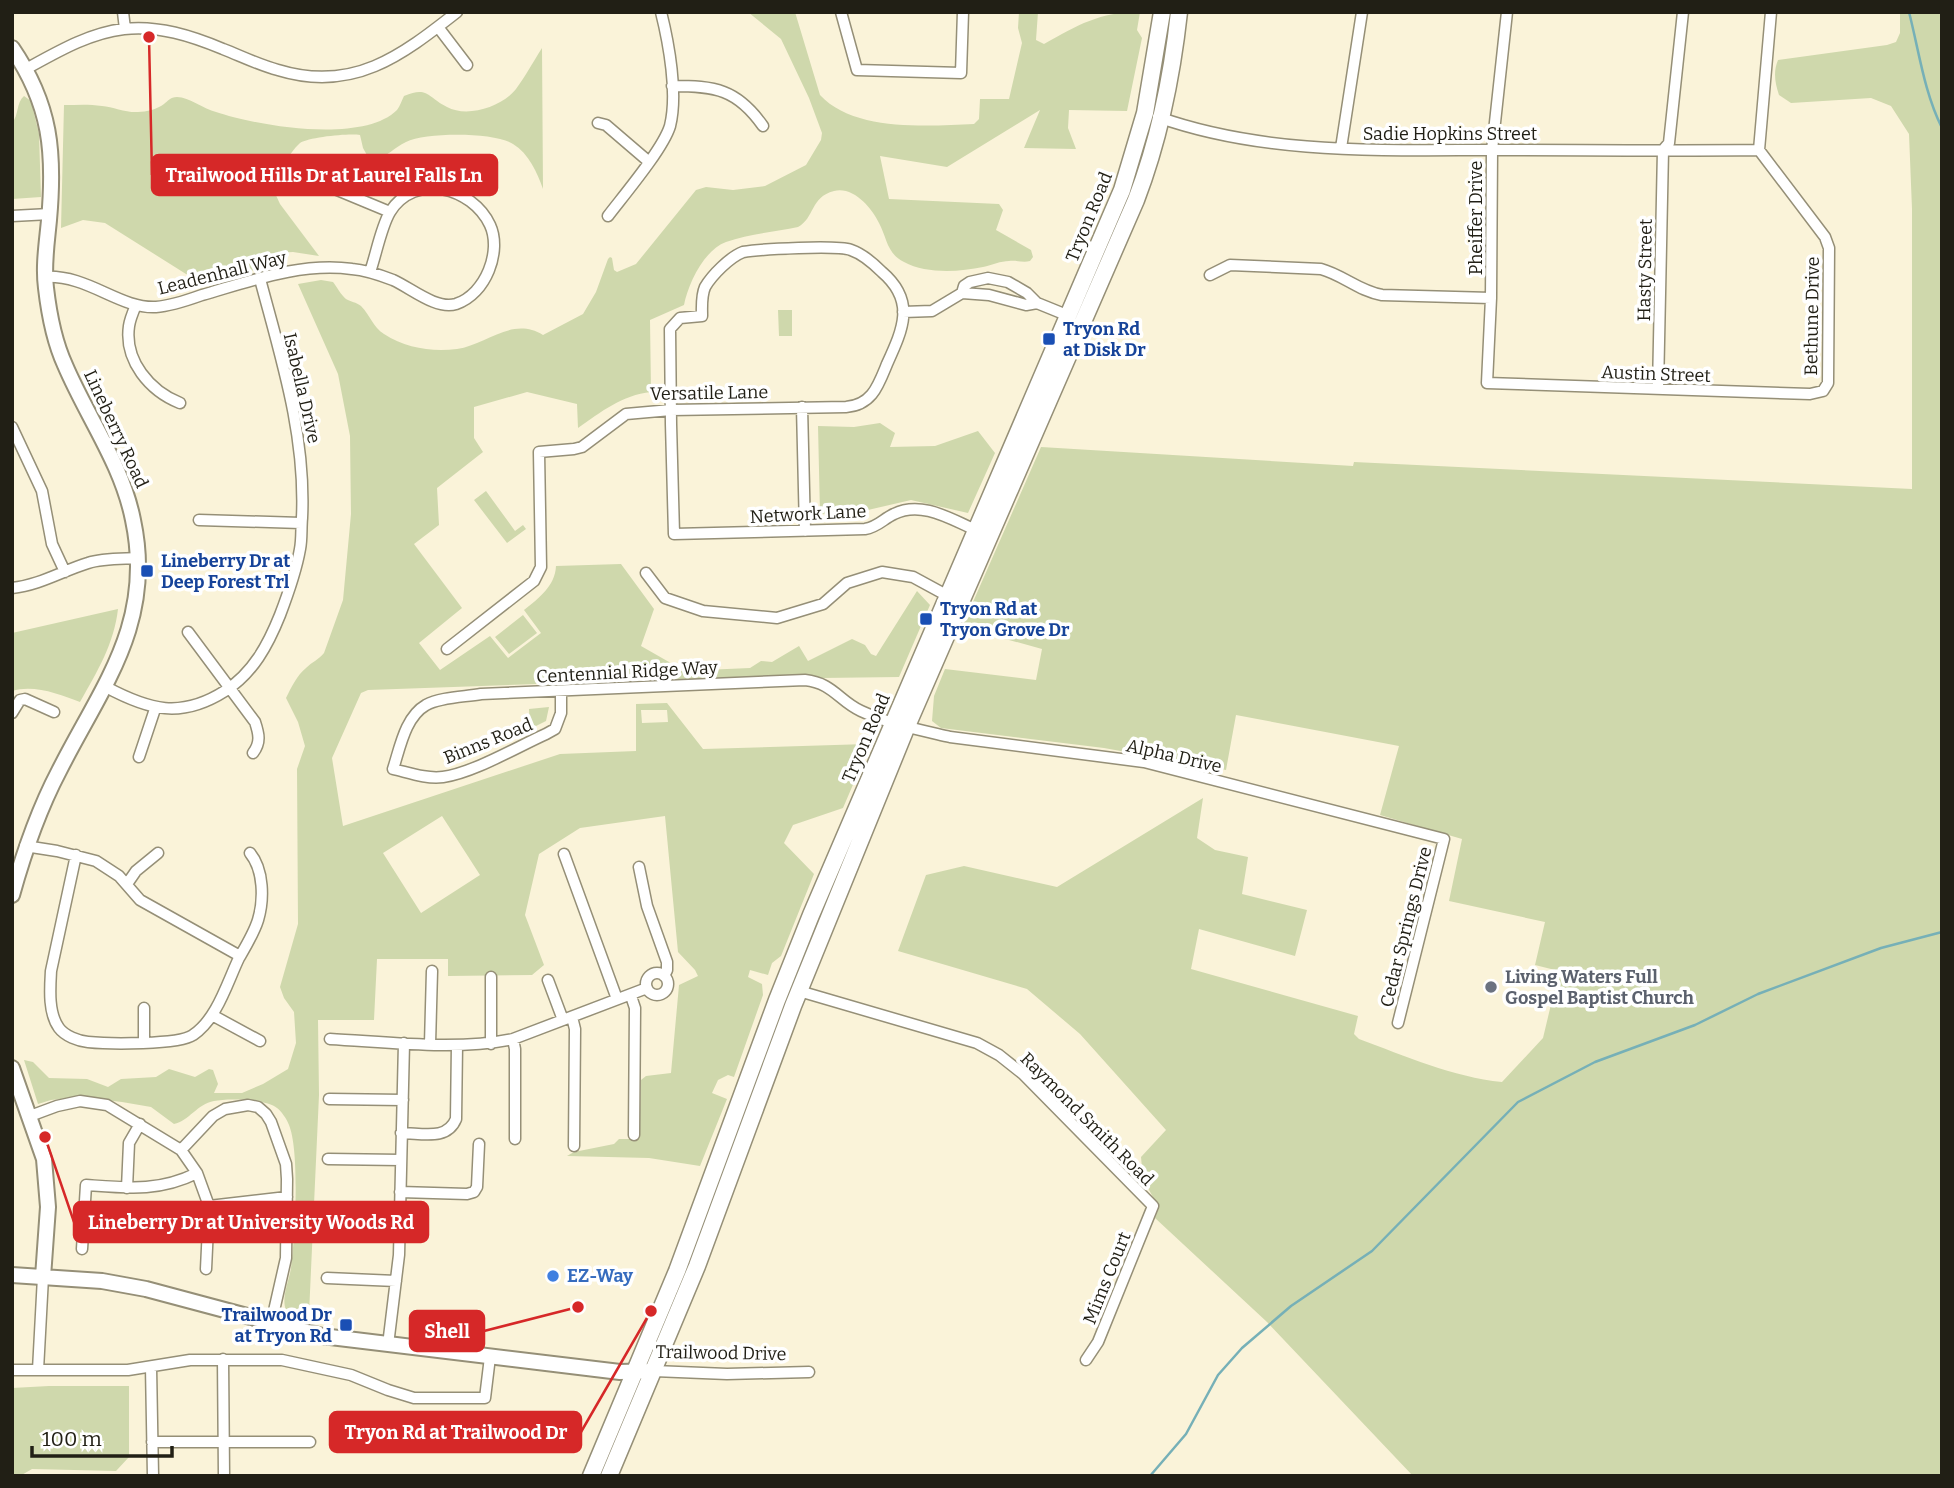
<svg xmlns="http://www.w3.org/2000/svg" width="1954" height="1488" viewBox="0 0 1954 1488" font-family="Bitter,serif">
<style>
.green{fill:#cfd8ac;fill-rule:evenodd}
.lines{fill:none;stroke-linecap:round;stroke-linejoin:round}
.stream{stroke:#76b0b7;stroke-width:2.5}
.street-casing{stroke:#958f77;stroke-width:13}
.secondary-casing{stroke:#958f77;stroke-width:18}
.primary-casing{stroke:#958f77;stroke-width:19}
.street{stroke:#fff;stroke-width:10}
.secondary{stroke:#fff;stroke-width:14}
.primary{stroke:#fff;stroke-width:16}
.transit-dot{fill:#1a4fb4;stroke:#fff;stroke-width:2.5}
.worship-dot{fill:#6b7280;stroke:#fff;stroke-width:2.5}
.shop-dot{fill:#3f7fe0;stroke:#fff;stroke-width:2.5}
.labels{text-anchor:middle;stroke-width:7;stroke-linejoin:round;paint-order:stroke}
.street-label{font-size:18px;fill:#211f15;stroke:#fff}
.transit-label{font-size:18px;font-weight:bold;fill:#164399;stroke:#fff;text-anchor:start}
.worship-label{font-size:18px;font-weight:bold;fill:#5b616d;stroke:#fff;text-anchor:start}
.shop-label{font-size:18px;font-weight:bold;fill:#366cbe;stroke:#fff;text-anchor:start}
.leader{fill:none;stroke:#d62828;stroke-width:2.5}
.callout-dot{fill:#d62828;stroke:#fff;stroke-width:2.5}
.callout{fill:#d62828;stroke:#d62828;stroke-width:2.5}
.callout-label{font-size:19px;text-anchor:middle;font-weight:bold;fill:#fff}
</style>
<rect width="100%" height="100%" fill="#faf3d9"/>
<path class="green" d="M748 12H795L820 95C854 132 928 126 974 124L979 119 980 99H1009L1022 43 1018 28 1019 12H1038L1036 40 1044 44C1078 25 1099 12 1140 12L1137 30 1142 38 1127 111 1069 110 1068 128 1076 149 1024 148 1040 110 947 167 880 156 889 199 999 204 1003 210 996 230 1031 250 1033 257 1030 261C1023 263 1017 260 1009 261 1001 261 992 265 983 267 959 272 926 274 904 262 887 254 887 238 879 223 872 208 853 186 834 191 810 197 815 218 798 227 775 232 748 234 726 242 704 250 688 284 684 305L650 320 651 392C622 395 601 412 578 428L577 404 527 392 474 407V438L483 452 437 488 439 525 414 544 462 608 419 643 440 670 490 636 508 658 541 633 524 610C539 598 555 586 556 566L621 564 654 609 641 646 669 662 672 667 681 671 750 668 761 661 772 662 799 646 808 661 852 639 865 645 871 654 876 656 917 591 930 605 899 677 651 680 368 690 361 693 332 758 343 826 560 754 636 751V704L667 703 703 749 867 744 864 759 843 808 793 825 784 843 814 874 781 956 772 963 768 975 750 970 748 977 762 984 763 995 734 1077 728 1075 718 1080 712 1093 727 1099 700 1166 649 1158 567 1156 574 1152 614 1144 619 1139H639L641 1080 646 1076 671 1073 679 985 698 976 695 970 678 952 665 816 580 828 539 854 525 915 544 965 532 975 448 976V959H377L374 1020H318L319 1095 309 1314 286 1310C281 1298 289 1281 291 1268 295 1238 300 1152 289 1125 287 1119 281 1111 277 1108 267 1099 228 1098 214 1101 197 1104 189 1121 174 1124L151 1107 122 1102 80 1097 51 1100 38 1104 24 1060 33 1062 49 1078 87 1079 108 1087 121 1079 156 1077 169 1069 195 1077 209 1069 213 1070 218 1084 214 1093H242L263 1084 288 1069 296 1043 294 1012 284 998 280 987 298 924 297 769 305 746 298 722 286 698C291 688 297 675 306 668 312 662 318 660 324 653L343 600 351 514 350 436 338 374 298 284 321 280 333 282C337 287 341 295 346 299 351 302 356 302 361 306 370 315 373 327 384 334 406 348 431 352 457 349 486 345 512 316 543 335L583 314 596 292 608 259 610 257 612 258 614 270 617 272 636 264 696 190 706 187 733 190 765 186 806 165 821 140 822 133 809 98 781 39ZM641 710H667L668 722 642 723ZM442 816 480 875 421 913 383 853Z
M1900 12H1942V1476H1413L1267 1322 1155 1218 1159 1208 1143 1179 1141 1157 1166 1130 1080 1034 1027 989 898 951 926 875 964 866 1057 887 1203 798 1197 838 1215 850 1248 857 1242 894 1307 910 1295 956 1199 929 1191 969 1358 1016 1354 1034 1359 1039C1405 1056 1453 1077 1502 1082L1543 1038 1559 971 1535 965 1545 922 1449 901 1462 839 1380 815 1399 746 1236 715 1226 770 1104 748 941 728 932 721 934 696 945 669 1036 680 1042 649 962 627 1041 447 1353 466 1354 462 1912 489V209L1909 134 1891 106 1871 98 1791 103 1779 95C1775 83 1773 72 1778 60L1887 45 1896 42 1900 33Z
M542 48 543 189C537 172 529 154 513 144 495 132 426 132 406 142 392 148 385 162 368 157L363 148 360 135C350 133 309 137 300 143 288 154 277 176 274 191L280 204 319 256 293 252 275 253 257 269 234 277 204 278 186 274 105 223 83 220 61 228 64 105C77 105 89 104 102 106 113 107 127 113 138 112 146 112 158 109 164 104 168 101 170 97 177 97 189 97 204 109 216 112 258 126 363 144 397 110 400 106 402 100 404 96 428 86 427 97 447 107 467 118 502 107 516 89 525 77 533 62 542 48Z
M24 96 31 101 39 134 41 197 12 199V123C19 115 16 103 24 96Z
M778 310H792V336H779Z
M880 423 895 433 890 447 935 446 978 431 995 453 968 513 911 500 855 513 820 514 818 426 854 427Z
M486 491 515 531 523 525 526 529 507 543 474 500Z
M118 609C114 644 97 672 80 702 60 694 33 684 12 691V633Z
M523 615 537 633 509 654 495 637Z
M549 707 546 721 530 729 529 709Z
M49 1386H129V1457L116 1471 32 1469 20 1476H12V1388Z"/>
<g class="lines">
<path class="stream" d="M1909 12C1919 51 1924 92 1942 128
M1150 1476 1186 1434 1218 1375 1242 1348 1291 1306 1372 1251 1518 1102 1595 1062 1695 1025 1758 994 1881 948 1942 932"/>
<g class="street-casing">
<path id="street" d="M123 12 125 29
M841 12 857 70 961 73 963 12
M1507 12 1492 150 1491 298 1487 383 1810 394 1823 391 1828 383 1829 248 1825 237 1759 150 1771 12
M438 27 467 65
M26 69C57 52 89 33 124 29 158 25 192 36 223 49 241 56 259 65 278 70 353 93 401 56 457 12
M672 86C715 86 737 89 763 126
M1158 117C1265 155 1382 150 1494 150 1582 150 1671 151 1759 150
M598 123 606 125 648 161
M1341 148 1362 12
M337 190 390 212
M12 216 50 214
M608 216C624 195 663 149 670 126 678 94 669 44 661 12
M1210 275 1230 265 1321 269C1343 275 1359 291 1382 295L1491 298
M44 277C88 274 119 309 156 307 171 306 188 300 202 295 251 281 301 262 352 269 366 270 380 275 393 280 411 288 436 310 456 304 486 294 502 251 490 225 472 187 415 172 390 212 381 227 376 255 370 272
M962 293 989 295 1026 305 1037 303
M136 305C133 312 130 319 129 326 124 361 150 391 180 403
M903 312 932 311 962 293 964 286 970 282 988 278 1008 282 1027 293 1037 303 1069 316
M1658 389 1663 150 1669 143 1683 12
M802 407 805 531
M12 427 42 491 52 544 65 572
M199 520 301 523
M646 573 665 598 703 611 777 618 823 604 847 583 882 572 913 577 948 596
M12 588C40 585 62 571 88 563 103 558 122 559 139 558
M188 632 255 722C259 734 261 742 253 753
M447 649 534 581 541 567 539 452 574 449 582 447 626 414 671 410 846 407C872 405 878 386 887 364 903 329 916 301 882 272 873 263 863 254 851 250 837 245 761 249 743 252 730 257 712 275 705 287 701 296 702 307 702 316L680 318 670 329 671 424 674 534 865 529C878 527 883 519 894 514 922 500 952 520 976 530
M106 687C149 710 181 719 225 691 253 673 268 645 280 615 288 594 296 572 300 549 302 539 301 528 302 518 306 435 281 358 260 279
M561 691V713L555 729 546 734C517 747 473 773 443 777 426 779 410 773 393 769 400 748 405 717 426 705 441 697 464 697 481 694L805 680C833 683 839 701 861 711 889 724 920 730 950 737L1144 762 1444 839 1398 1023
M12 713 20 700 25 699 54 712
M139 757 155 709
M25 846 57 851 96 861 119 876 140 900 240 956
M564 854 617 999
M76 855 51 971C50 988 48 1013 59 1028 65 1036 78 1041 88 1042 108 1044 179 1045 193 1035 217 1019 227 983 239 958 246 946 254 933 258 920 264 900 264 870 250 853
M639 867 647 906 667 962V970L664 976
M127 884 136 871 158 853
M646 984a11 11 0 1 1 22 0a11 11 0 1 1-22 0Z
M548 980 563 1020
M799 991 977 1043 999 1055 1023 1074 1153 1206 1098 1342 1086 1360
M631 996 635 1008 634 1135
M212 1015 260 1041
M572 1017 575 1029 574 1146
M330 1039C387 1042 457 1051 513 1039L647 988
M513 1039 515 1049V1139
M144 1041V1008
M430 1044 432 971
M491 1044V977
M329 1099 403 1100
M30 1116 57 1106 80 1101 107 1105 181 1150 197 1173 209 1206 206 1269
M401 1133C422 1133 447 1141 456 1119L457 1045
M181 1150 213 1116 225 1109 248 1105 258 1107 266 1114 271 1122 286 1164 287 1179 286 1258 271 1324
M328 1159 401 1160
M127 1188 129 1143 140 1124
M400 1192 467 1194 474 1192 477 1187 479 1144
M209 1206 287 1197
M327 1218 400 1220
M82 1249 86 1185C127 1188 159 1192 197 1173
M327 1278 396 1281
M388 1345 399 1255 404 1043
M223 1359 224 1476
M151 1367 153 1476
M12 1370H128L190 1360H282L351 1375 388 1390 414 1398H485L490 1357
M38 1370 43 1277
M654 1371 727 1374 809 1372
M152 1442H310"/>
</g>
<g class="secondary-casing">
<path id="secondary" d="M12 48C51 105 55 153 49 220 47 242 43 266 46 288 49 314 54 341 65 365 87 417 122 464 133 520 155 623 102 686 59 771 38 811 24 852 12 895
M12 1068 44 1159 48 1207 43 1277
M12 1275 102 1281 146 1289 322 1336 620 1372 654 1371"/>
</g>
<g class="primary-casing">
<path id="primary" d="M591 1476 677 1271 777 1000 811 915 1122 190 1145 113 1162 12
M609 1476 697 1266 793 1006 907 726 1136 200C1159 140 1172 76 1179 12"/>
</g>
<use href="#street" class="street"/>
<use href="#secondary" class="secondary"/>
<use href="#primary" class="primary"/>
</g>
<g class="transit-dot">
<rect x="1042" y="332" width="14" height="14" rx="3.5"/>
<rect x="140" y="564" width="14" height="14" rx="3.5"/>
<rect x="919" y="612" width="14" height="14" rx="3.5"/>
<rect x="339" y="1318" width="14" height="14" rx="3.5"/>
</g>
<circle class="worship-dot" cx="1491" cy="987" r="7"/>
<circle class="shop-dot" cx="553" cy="1276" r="7"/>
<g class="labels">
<g class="street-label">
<text x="1450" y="140">Sadie Hopkins Street</text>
<text transform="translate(1089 217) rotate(-68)" y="6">Tryon Road</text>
<text transform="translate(1476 218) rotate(-90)" y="6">Pheiffer Drive</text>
<text transform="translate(1645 270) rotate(-89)" y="6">Hasty Street</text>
<text transform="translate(222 273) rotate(-14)" y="6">Leadenhall Way</text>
<text transform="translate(1812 316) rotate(-89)" y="6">Bethune Drive</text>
<text transform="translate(1656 374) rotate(2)" y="6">Austin Street</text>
<text transform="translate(302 388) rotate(77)" y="6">Isabella Drive</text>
<text transform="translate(709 393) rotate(-1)" y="6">Versatile Lane</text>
<text transform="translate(116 429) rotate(65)" y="6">Lineberry Road</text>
<text transform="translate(808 514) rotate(-3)" y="6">Network Lane</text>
<text transform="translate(627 672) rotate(-3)" y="6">Centennial Ridge Way</text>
<text transform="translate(866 738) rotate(-67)" y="6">Tryon Road</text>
<text transform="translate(488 741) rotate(-22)" y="6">Binns Road</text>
<text transform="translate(1174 756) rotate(13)" y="6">Alpha Drive</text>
<text transform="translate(1406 927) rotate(-76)" y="6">Cedar Springs Drive</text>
<text transform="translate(1087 1119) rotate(45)" y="6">Raymond Smith Road</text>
<text transform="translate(1107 1278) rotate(-68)" y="6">Mims Court</text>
<text transform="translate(721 1353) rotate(1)" y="6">Trailwood Drive</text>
</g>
<g class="transit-label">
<text x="1063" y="335">Tryon Rd<tspan x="1063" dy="21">at Disk Dr</tspan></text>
<text x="161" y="567">Lineberry Dr at<tspan x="161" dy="21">Deep Forest Trl</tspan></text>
<text x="940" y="615">Tryon Rd at<tspan x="940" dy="21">Tryon Grove Dr</tspan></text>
<text x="332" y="1321" text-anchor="end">Trailwood Dr<tspan x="332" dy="21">at Tryon Rd</tspan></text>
</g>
<g class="worship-label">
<text x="1505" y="983">Living Waters Full<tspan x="1505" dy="21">Gospel Baptist Church</tspan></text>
</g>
<g class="shop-label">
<text x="567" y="1282">EZ-Way</text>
</g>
</g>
<path class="leader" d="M149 37L152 175M45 1137L74 1222M578 1307L484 1331M651 1311L581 1432"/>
<g class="callout-dot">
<circle cx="149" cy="37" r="7"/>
<circle cx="45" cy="1137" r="7"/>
<circle cx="578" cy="1307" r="7"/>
<circle cx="651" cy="1311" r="7"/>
</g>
<g class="callout">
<rect x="152" y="155" width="345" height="40" rx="7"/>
<rect x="74" y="1202" width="354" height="40" rx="7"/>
<rect x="410" y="1311" width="74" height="40" rx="7"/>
<rect x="330" y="1412" width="251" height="40" rx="7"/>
</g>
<g class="callout-label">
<text x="324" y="182">Trailwood Hills Dr at Laurel Falls Ln</text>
<text x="251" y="1229">Lineberry Dr at University Woods Rd</text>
<text x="447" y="1338">Shell</text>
<text x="456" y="1439">Tryon Rd at Trailwood Dr</text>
</g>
<rect width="1954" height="1488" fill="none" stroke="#211f15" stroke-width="28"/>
<path d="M32 1446v10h140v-10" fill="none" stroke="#211f15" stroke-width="3.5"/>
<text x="42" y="1446" font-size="21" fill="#211f15" stroke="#ffffff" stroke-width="5" paint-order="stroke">100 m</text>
</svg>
